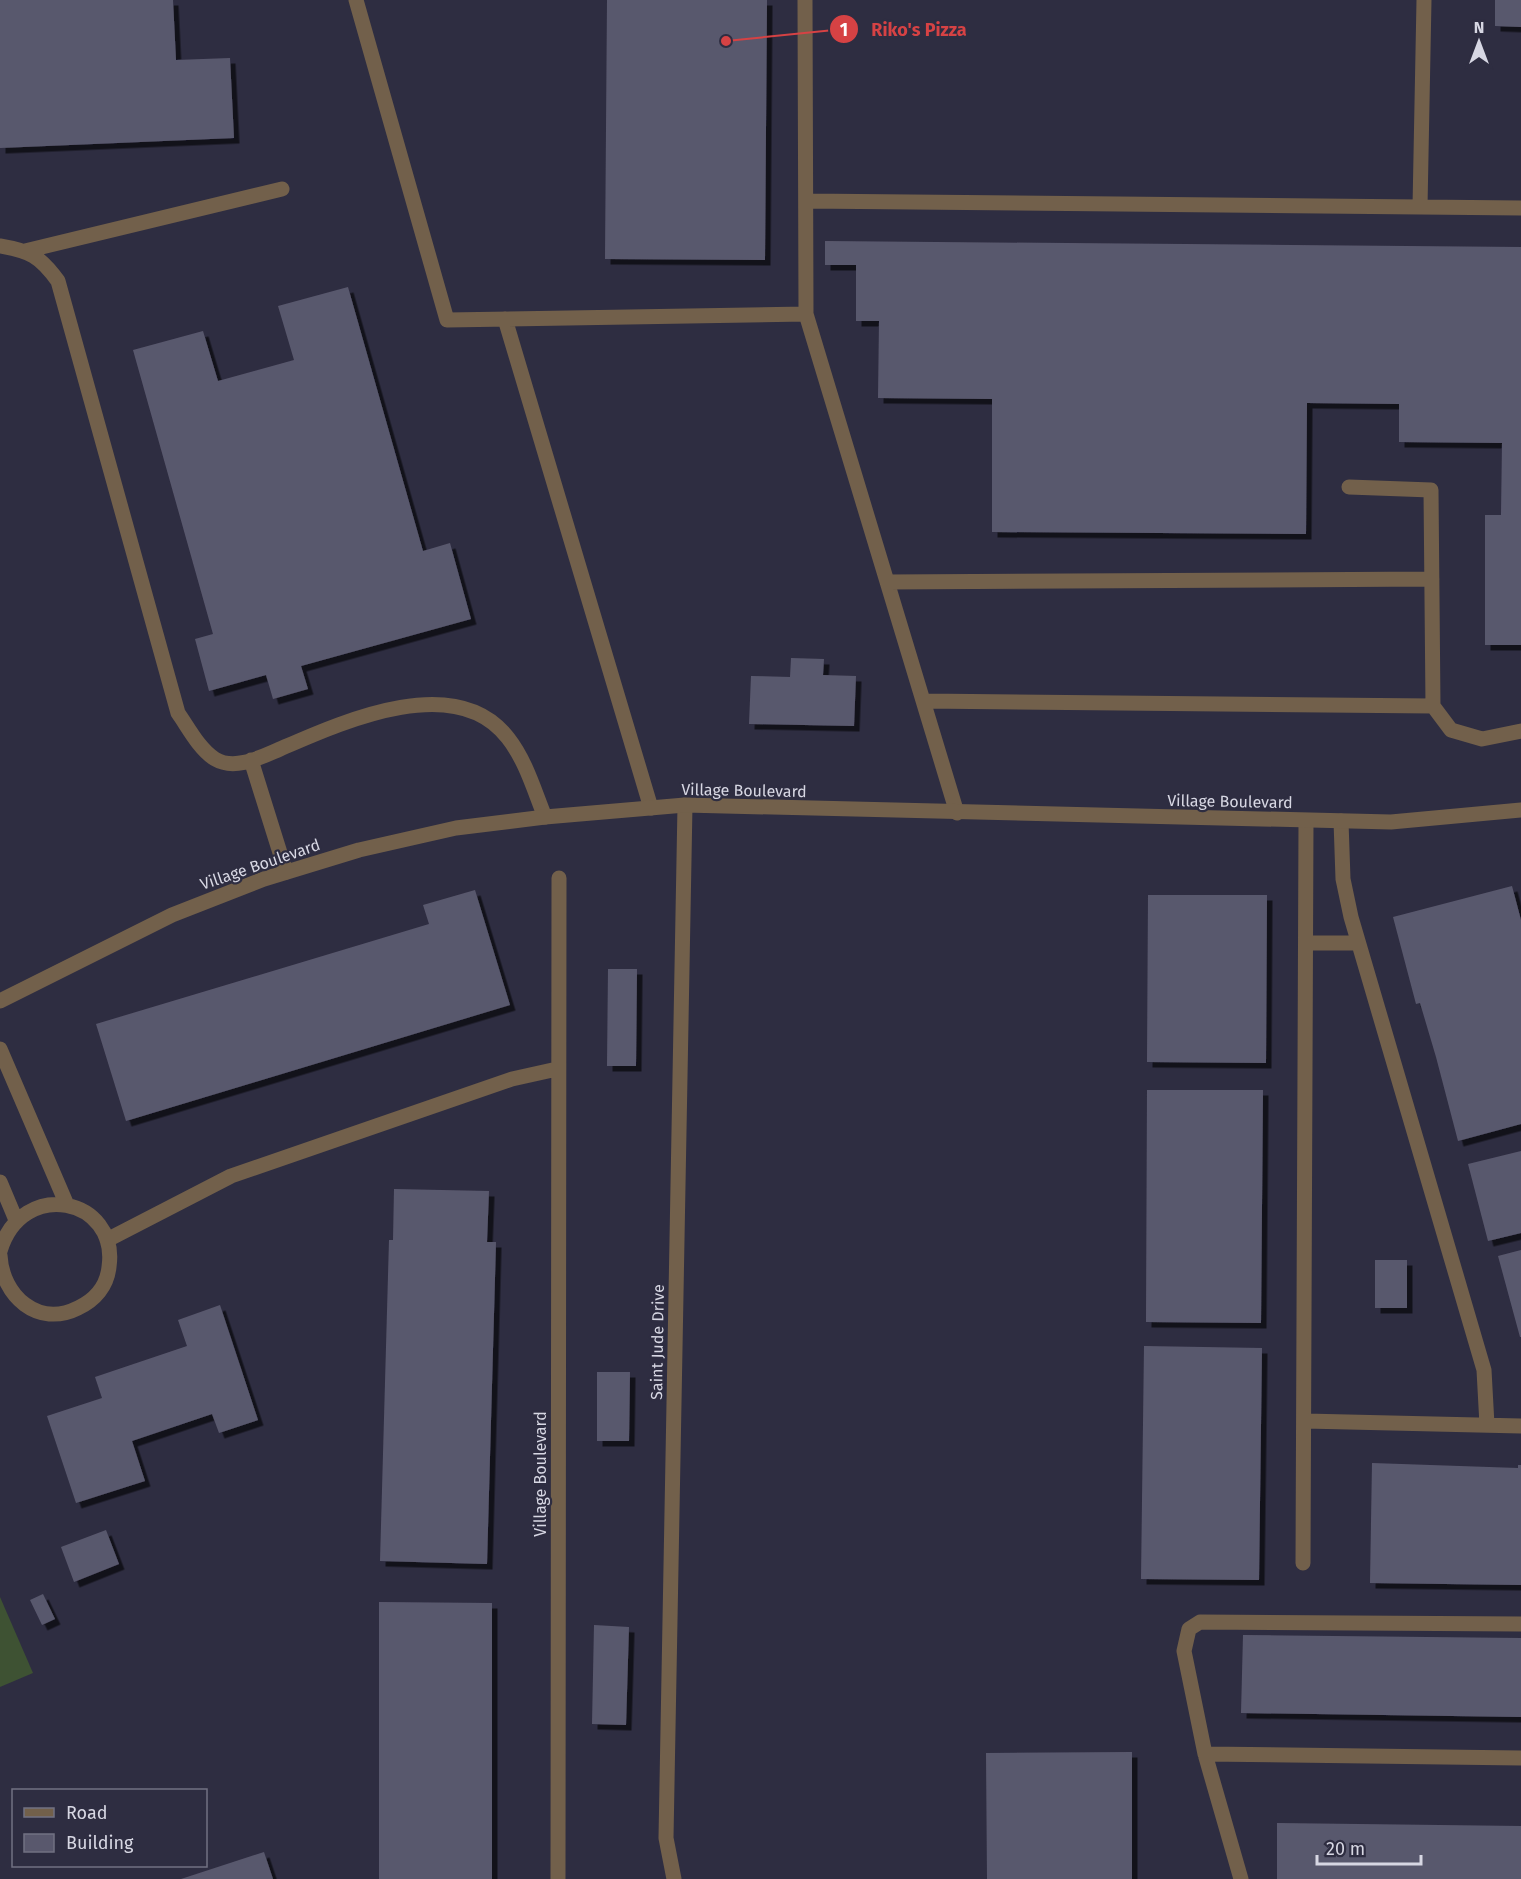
<svg xmlns="http://www.w3.org/2000/svg" width="1521" height="1879" viewBox="0 0 1521 1879" font-family="'Fira Sans',sans-serif">
<style>
.green{fill:#3e5233}
.building{fill:#59586d;filter:url(#shadow)}
.lines{fill:none;stroke-linecap:round;stroke-linejoin:round}
.lane{stroke:#72604b;stroke-width:15}
.street{stroke:#72604b;stroke-width:15}
.labels{text-anchor:middle;stroke-width:4.5;stroke-linejoin:round;paint-order:stroke}
.street-label{font-size:16px;fill:#d7d7e3;stroke:#2e2d41}
.leader{fill:none;stroke:#d64244;stroke-width:2}
.callout-dot{fill:#d64244;stroke:#2e2d41;stroke-width:2}
.mark-label{font-size:18px;text-anchor:middle;font-weight:bold;fill:#fff}
.callout-label{font-size:18px;text-anchor:middle;font-weight:bold;fill:#d64244;stroke:#2e2d41;stroke-width:4.5;stroke-linejoin:round;paint-order:stroke}
</style>
<defs>
<filter id="shadow"><feDropShadow dx="5.5" dy="5.5" stdDeviation="0" flood-color="#0009"/></filter>
</defs>
<rect width="100%" height="100%" fill="#2e2d41"/>
<path class="green" d="M0 1597 33 1673 0 1687Z"/>
<path class="building" d="M0 0H173L176 60 230 58 234 138 0 148Z
M607 0H767L765 260 605 259Z
M1495 0H1521V27L1495 26Z
M825 241 1521 247V645H1485V515H1501L1502 443 1399 442V404L1307 403 1306 534 992 532V399L878 398 879 321H856V265H825Z
M348 287 423 551 450 543 471 619 301 666 308 689 273 699 266 675 209 691 195 639 213 634 133 350 203 331 218 381 294 360 278 306Z
M791 658 824 659 823 675 856 676 854 726 749 724 751 676 790 677Z
M1512 886 1521 920V1124L1458 1141 1436 1057 1420 1003 1416 1004 1393 917Z
M475 890 510 1005 126 1121 96 1024 429 924 423 905Z
M1148 895H1267L1266 1063 1147 1062Z
M608 969H637L636 1066H607Z
M1147 1090H1263L1261 1323 1146 1322Z
M1521 1151V1233L1488 1241 1468 1164Z
M394 1189 489 1191 487 1242H496L487 1564 380 1561 389 1240H393Z
M1521 1250V1337H1520L1498 1256Z
M1375 1260H1407V1308H1375Z
M220 1305 258 1420 219 1433 212 1414 132 1441 145 1481 76 1503 47 1416 102 1398 95 1377 187 1346 178 1320Z
M1144 1346 1262 1348 1259 1580 1141 1579Z
M597 1372H630L629 1441H597Z
M1372 1463 1518 1468V1465H1521V1585L1370 1583Z
M106 1530 119 1564 74 1582 61 1547Z
M43 1594 55 1619 42 1625 30 1600Z
M379 1602 492 1603V1879H379Z
M594 1625 629 1627 626 1725 592 1724Z
M1243 1635 1521 1638V1717L1241 1713Z
M1132 1752V1879H987L986 1753Z
M1277 1823 1521 1826V1879H1277Z
M264 1852 273 1879H181Z"/>
<g class="lines">
<path class="lane" d="M356 0 447 320 806 314
M805 0 806 314 957 813
M806 201 1521 208
M1420 207 1424 0
M0 246C30 251 40 256 58 281L178 713C188 727 199 749 215 759 235 771 261 757 280 749 342 722 456 670 508 738 526 761 534 790 545 817
M25 251 282 189
M505 319 651 808
M1349 487 1431 490 1433 706
M887 582 1432 579
M924 701 1433 706 1451 730 1482 739 1521 731
M251 760 286 872
M1341 821 1343 879 1351 917 1484 1370 1487 1425
M1306 943H1358
M0 1049 67 1205
M0 1182 16 1220
M107 1240 231 1176 512 1079 557 1069
M0 1251C22 1177 119 1198 109 1267 107 1286 95 1300 78 1308 38 1328 2 1296 0 1255
M1305 1421 1521 1426
M1303 1563 1306 821
M1205 1754 1521 1758
M558 1879 559 878
M674 1879 666 1838 685 805
M1241 1879 1205 1754 1184 1651 1189 1629 1200 1622 1521 1624"/>
<path class="street" d="M0 1001 172 915 264 879 359 850 456 828 545 817 685 805 1391 822 1521 810"/>
</g>
<g class="labels">
<g class="street-label">
<text transform="translate(744 790) rotate(1)" y="6">Village Boulevard</text>
<text transform="translate(1230 801) rotate(1)" y="6">Village Boulevard</text>
<text transform="translate(260 864) rotate(-19)" y="6">Village Boulevard</text>
<text transform="translate(657 1342) rotate(-89)" y="6">Saint Jude Drive</text>
<text transform="translate(540 1474) rotate(-90)" y="6">Village Boulevard</text>
</g>
</g>
<path class="leader" d="M726 41L844 29"/>
<g class="callout-dot">
<circle cx="726" cy="41" r="6"/>
<circle cx="844" cy="29" r="15"/>
</g>
<g class="mark-label">
<text x="844" y="36">1</text>
</g>
<g class="callout-label">
<text x="919" y="36">Riko's Pizza</text>
</g>
<rect x="12" y="1789" width="195" height="78" fill="#2e2d41" stroke="#727182" stroke-width="1.5"/>
<rect x="24" y="1808" width="30" height="9" fill="#72604b" stroke="#727182" stroke-width="1.5"/>
<text x="66" y="1819" font-size="18" fill="#d7d7e3">Road</text>
<rect x="24" y="1834" width="30" height="18" fill="#59586d" stroke="#727182" stroke-width="1.5"/>
<text x="66" y="1849" font-size="18" fill="#d7d7e3">Building</text>
<g transform="translate(1479 42)" stroke="#2e2d41" stroke-width="4.5" paint-order="stroke">
<path d="M0-4.5L10 22L0 15L-10 22Z" fill="#d7d7e3"/>
<text y="-9" font-size="16" font-weight="bold" text-anchor="middle" fill="#d7d7e3">N</text>
</g>
<path d="M1317 1855v9h104v-9" fill="none" stroke="#d7d7e3" stroke-width="3"/>
<text x="1326" y="1855" font-size="18" fill="#d7d7e3" stroke="#2e2d41" stroke-width="4.5" paint-order="stroke">20 m</text>
</svg>
